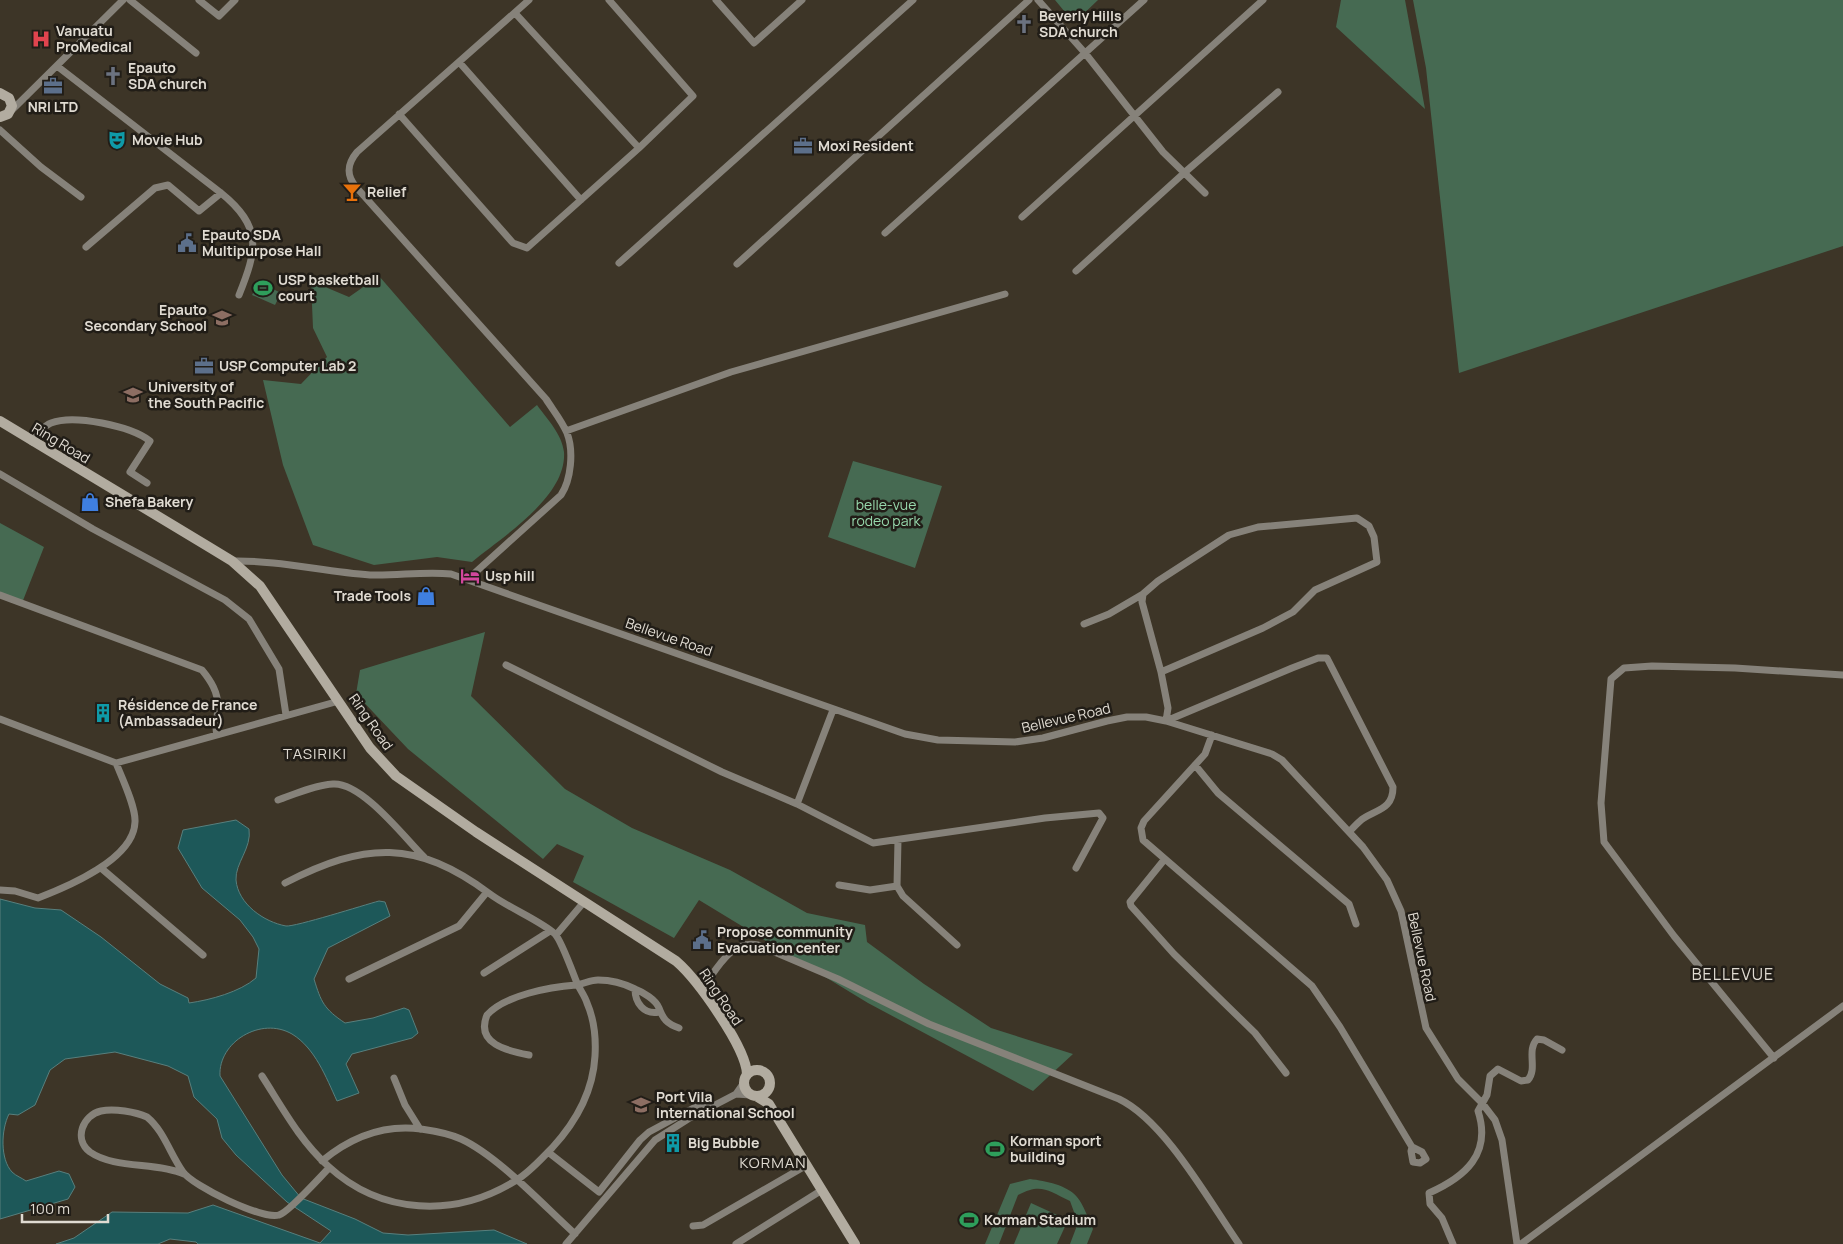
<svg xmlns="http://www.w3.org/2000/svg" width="1843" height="1244" viewBox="0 0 1843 1244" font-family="Manrope,sans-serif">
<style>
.green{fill:#466a52}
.water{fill:#1d5859;stroke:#587f7d}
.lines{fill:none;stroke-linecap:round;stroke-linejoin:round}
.minor{stroke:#86827a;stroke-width:7}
.secondary{stroke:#b2aca0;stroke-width:10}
.labels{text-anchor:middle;stroke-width:5;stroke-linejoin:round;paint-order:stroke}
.poi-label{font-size:14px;font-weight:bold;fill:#e0dbd2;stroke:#211d17;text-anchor:start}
.street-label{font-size:14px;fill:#e0dbd2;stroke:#211d17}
.park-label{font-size:14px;fill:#97d8ac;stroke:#211d17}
.neighbourhood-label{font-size:15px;letter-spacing:1px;fill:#e0dbd2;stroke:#211d17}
.quarter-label{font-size:16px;letter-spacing:1px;fill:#e0dbd2;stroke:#211d17}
</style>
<rect width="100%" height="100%" fill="#3d3527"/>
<path class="green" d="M1055 0H1098L1074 23Z
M1341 0H1405L1425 109 1336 27Z
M1413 0H1843V246L1459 373 1426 68Z
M379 276 510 427 537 405C547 419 562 434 564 452 567 497 503 536 472 562L437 557 374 565 313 545 283 465 263 380 301 384 327 357 313 328 311 281 349 297Z
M259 282 281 293 275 305 252 295Z
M853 461 942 486 915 568 828 537Z
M0 523 44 547 22 603 0 593Z
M485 632 471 696 565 789 632 828 730 870 807 913 865 925 867 942 924 984 991 1028 1073 1054 1033 1091 868 1003 699 900 674 938 573 882 584 856 557 844 543 859 408 749 356 694 360 670Z
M1030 1179C1046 1181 1067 1185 1077 1197 1084 1205 1088 1219 1093 1229L1087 1244H1070L1078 1223 1070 1201C1047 1190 1041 1183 1018 1195L999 1244H985L1010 1184Z
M1031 1203 1068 1220 1057 1244H1014Z"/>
<path class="water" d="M236 820 249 829C252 848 235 863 236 880 238 904 264 922 286 926 295 927 364 905 379 901L385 902 390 916 328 948 314 979C321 1002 324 1009 345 1023L373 1018 404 1008 409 1010 418 1033 412 1038 352 1054 346 1064 359 1093 337 1101C326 1077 315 1048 292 1034 261 1016 218 1042 220 1076L282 1175 301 1198 355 1219 383 1233 408 1235 494 1230 527 1244H198L196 1242 170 1239 158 1244H56L74 1238 112 1212 188 1213 213 1205 320 1243 331 1231 287 1202 236 1155 222 1138 217 1119 194 1097 188 1076 168 1066 115 1052 65 1059 50 1070 35 1105 18 1115 9 1114C1 1130 0 1159 12 1172 16 1176 22 1178 26 1181L59 1171 69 1174 75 1187 68 1199 0 1219V899L35 908 61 910 101 937 160 984 188 998 189 1003C210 1000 240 992 256 978L259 949 253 937 240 920 202 888 178 848 183 830Z"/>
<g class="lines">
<path class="minor" d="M130 0 196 53
M199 0 219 16 235 0
M716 0 754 43 802 0
M1038 0 1085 53 1163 152 1205 193
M515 13 639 148
M459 62 581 200
M57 66 221 193C263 227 257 250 239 295
M11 111 123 0
M399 114 513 243 527 248 639 148 693 96 609 0
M0 130 41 167 81 197
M1022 217 1263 0
M885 233 1144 0
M86 247 155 188 168 185 199 211 221 193
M619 263 913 0
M737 264 1029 0
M1076 271 1184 173 1278 92
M566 431 731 372 1005 294
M32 442C37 435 43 426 51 423 74 414 131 426 150 441L130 472 147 483
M0 474 93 529 225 600 249 619 279 669 286 715
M232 561C279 560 324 572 370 575 398 576 424 571 451 574L905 734 938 740 1015 742 1043 738 1107 721 1127 717H1146L1166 721 1272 754 1282 760 1363 847 1387 880 1401 911 1426 1028 1458 1079 1482 1103 1495 1120 1502 1140 1517 1244
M468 579 561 495C571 480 574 451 567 433 562 421 553 410 546 399L356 187C346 175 347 164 357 152L529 0
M1143 594 1158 581 1229 535 1258 527 1357 518 1369 526 1374 537 1377 562 1315 590 1293 612 1263 628 1161 672 1168 708 1166 721 1292 668 1318 658H1327L1393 787C1393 808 1379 809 1364 818 1359 821 1354 827 1349 832
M0 595 202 670C211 681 218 692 218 707 218 717 214 724 217 735
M1084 624 1109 614 1143 594 1142 602 1161 672
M506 665 722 772 797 804 873 843 1045 818 1099 813 1103 818 1076 868
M0 719 116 763 339 701
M1212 735 1205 754 1144 821 1141 828 1143 840 1312 986 1340 1027 1412 1147 1422 1152 1426 1159 1420 1163 1413 1162 1411 1151 1412 1147
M1195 765 1218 793 1349 904 1356 924
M278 800C295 794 315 785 333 784 362 782 404 837 424 857
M797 804 833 710
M1164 860 1130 902 1131 906 1174 954 1255 1033 1286 1073
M101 868 203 955
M839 885 870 890 897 886 898 840
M897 886 903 896 957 945
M0 890 15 891 38 898C67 887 134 859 135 822 136 807 122 778 116 763
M556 935 584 902
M484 973 550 931
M349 979 459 926 487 892
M635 989C635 1003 644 1015 659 1012
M701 990C716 971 730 939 758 945L838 979 929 1024 1119 1099C1165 1121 1209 1201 1239 1244
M529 1055C508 1051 475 1044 487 1015 505 995 550 987 576 985 584 984 590 980 598 980 612 980 623 983 635 989 643 992 656 1000 659 1008 663 1019 667 1024 679 1028
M1774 1058 1674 936 1604 842 1601 803 1611 679 1624 668 1652 666 1735 668 1843 675
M262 1076C282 1107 300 1141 328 1166 381 1215 455 1218 515 1181 529 1173 541 1159 552 1148 576 1122 593 1092 595 1056 596 1039 594 1019 587 1003 585 996 580 990 577 983 573 973 561 940 555 934 541 921 507 907 490 894 416 839 365 842 285 883
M394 1078 405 1105 420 1129
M736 1094 743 1084
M548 1152 599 1192 640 1140 649 1132 701 1104 713 1106
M322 1161C351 1137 383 1124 421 1129 435 1131 448 1133 461 1139 498 1156 544 1206 575 1234
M184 1174C157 1162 114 1169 90 1152 73 1139 83 1115 101 1111 114 1108 136 1112 147 1117 164 1131 170 1154 183 1172 193 1186 262 1220 279 1215 288 1213 321 1176 329 1168
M693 1226 703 1225 807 1165
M566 1244 655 1140 688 1119 736 1094 751 1095
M736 1244 822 1190
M1453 1244 1442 1218 1430 1204 1429 1193C1465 1177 1492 1154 1478 1111L1487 1095 1490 1076 1498 1069 1521 1081 1528 1080C1538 1068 1526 1051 1537 1039L1544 1040 1562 1050
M1521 1244 1843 1006"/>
<path class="secondary" d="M0 93 9 98 12 106 8 114 0 117
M0 421 209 547 232 561 260 586 370 748 396 776 476 832 676 961C697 979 746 1047 747 1074
M744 1083a13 13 0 1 1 26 0a13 13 0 1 1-26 0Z
M756 1096 769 1104 855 1244"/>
</g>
<defs>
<g id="church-bare" transform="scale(1.5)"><path d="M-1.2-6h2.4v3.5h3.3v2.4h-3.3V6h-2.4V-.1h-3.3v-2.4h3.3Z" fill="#6b7280" stroke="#211d17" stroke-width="2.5" paint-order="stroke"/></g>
<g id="hospital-bare" transform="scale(1.5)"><path d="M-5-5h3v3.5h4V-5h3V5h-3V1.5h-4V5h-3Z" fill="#e0444e" stroke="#211d17" stroke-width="2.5" paint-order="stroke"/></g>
<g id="office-bare" transform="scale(1.5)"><path d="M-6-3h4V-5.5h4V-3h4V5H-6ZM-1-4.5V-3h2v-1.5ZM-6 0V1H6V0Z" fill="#5c6f8a" stroke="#211d17" stroke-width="2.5" paint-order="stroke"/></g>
<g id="theatre-bare" transform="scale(1.5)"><path d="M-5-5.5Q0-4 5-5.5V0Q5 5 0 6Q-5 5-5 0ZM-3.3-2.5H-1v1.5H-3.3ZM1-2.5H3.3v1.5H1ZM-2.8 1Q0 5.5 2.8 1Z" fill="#0f9aa8" stroke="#211d17" stroke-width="2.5" paint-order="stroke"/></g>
<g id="bar-bare" transform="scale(1.5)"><path d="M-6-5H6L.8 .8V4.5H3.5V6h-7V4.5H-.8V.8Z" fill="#e8710a" stroke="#211d17" stroke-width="2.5" paint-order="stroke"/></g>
<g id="civic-bare" transform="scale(1.5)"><path d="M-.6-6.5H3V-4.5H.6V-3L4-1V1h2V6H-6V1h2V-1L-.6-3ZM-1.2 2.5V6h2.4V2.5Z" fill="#5c6f8a" stroke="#211d17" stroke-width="2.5" paint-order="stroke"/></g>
<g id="stadium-bare" transform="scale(1.5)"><path d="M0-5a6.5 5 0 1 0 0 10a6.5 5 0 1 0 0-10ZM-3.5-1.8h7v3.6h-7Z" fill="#2e9e5b" stroke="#211d17" stroke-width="2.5" paint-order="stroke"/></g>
<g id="school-bare" transform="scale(1.5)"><path d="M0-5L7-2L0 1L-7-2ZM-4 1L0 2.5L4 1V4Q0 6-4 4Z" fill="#8d6e63" stroke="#211d17" stroke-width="2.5" paint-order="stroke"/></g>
<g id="university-bare" transform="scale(1.5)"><path d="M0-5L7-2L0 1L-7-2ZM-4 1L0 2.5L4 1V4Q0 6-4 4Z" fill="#8d6e63" stroke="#211d17" stroke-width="2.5" paint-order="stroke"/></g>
<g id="shop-bare" transform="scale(1.5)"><path d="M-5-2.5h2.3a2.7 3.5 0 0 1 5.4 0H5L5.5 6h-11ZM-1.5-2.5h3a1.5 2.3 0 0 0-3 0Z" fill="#3f7fe0" stroke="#211d17" stroke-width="2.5" paint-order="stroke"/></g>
<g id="hotel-bare" transform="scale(1.5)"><path d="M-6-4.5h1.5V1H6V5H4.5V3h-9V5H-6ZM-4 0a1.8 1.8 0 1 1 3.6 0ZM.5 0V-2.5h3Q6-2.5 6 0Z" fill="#d1479c" stroke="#211d17" stroke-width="2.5" paint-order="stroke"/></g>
<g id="building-bare" transform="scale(1.5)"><path d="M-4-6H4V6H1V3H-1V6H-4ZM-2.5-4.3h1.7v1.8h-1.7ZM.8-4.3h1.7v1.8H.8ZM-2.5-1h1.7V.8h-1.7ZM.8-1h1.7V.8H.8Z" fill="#0f9aa8" stroke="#211d17" stroke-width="2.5" paint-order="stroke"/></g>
</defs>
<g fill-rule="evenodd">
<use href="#church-bare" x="1024" y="24"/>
<use href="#hospital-bare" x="41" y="39"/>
<use href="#church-bare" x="113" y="76"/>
<use href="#office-bare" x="53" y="86"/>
<use href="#theatre-bare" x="117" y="140"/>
<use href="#office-bare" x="803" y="146"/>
<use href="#bar-bare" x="352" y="192"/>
<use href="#civic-bare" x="187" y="243"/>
<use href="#stadium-bare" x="263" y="288"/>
<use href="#school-bare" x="222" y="318"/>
<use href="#office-bare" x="204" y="366"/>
<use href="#university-bare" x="133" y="395"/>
<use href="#shop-bare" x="90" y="502"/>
<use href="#hotel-bare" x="470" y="576"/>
<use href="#shop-bare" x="426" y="596"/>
<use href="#building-bare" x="103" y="713"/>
<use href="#civic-bare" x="702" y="940"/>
<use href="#school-bare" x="641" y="1105"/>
<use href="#building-bare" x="673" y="1143"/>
<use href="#stadium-bare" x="995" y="1149"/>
<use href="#stadium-bare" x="969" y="1220"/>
</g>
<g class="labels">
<g class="poi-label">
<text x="1039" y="21">Beverly Hills<tspan x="1039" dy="16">SDA church</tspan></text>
<text x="56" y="36">Vanuatu<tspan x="56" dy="16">ProMedical</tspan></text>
<text x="128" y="73">Epauto<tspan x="128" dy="16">SDA church</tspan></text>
<text x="53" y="112" text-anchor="middle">NRI LTD</text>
<text x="132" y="145">Movie Hub</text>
<text x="818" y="151">Moxi Resident</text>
<text x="367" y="197">Relief</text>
<text x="202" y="240">Epauto SDA<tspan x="202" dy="16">Multipurpose Hall</tspan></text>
<text x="278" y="285">USP basketball<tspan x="278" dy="16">court</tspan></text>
<text x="207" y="315" text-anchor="end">Epauto<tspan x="207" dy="16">Secondary School</tspan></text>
<text x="219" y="371">USP Computer Lab 2</text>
<text x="148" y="392">University of<tspan x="148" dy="16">the South Pacific</tspan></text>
<text x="105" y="507">Shefa Bakery</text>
<text x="485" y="581">Usp hill</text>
<text x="411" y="601" text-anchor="end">Trade Tools</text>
<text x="118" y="710">Résidence de France<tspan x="118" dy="16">(Ambassadeur)</tspan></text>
<text x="717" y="937">Propose community<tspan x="717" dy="16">Evacuation center</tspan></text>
<text x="656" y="1102">Port Vila<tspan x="656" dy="16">International School</tspan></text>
<text x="1010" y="1146">Korman sport<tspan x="1010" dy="16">building</tspan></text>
<text x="688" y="1148">Big Bubble</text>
<text x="984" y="1225">Korman Stadium</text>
</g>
<g class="street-label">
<text transform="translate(61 443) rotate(31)" y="5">Ring Road</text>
<text transform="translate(669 637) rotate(19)" y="5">Bellevue Road</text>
<text transform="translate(1066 718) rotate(-13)" y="5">Bellevue Road</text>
<text transform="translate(371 722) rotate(55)" y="5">Ring Road</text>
<text transform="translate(1422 957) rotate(78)" y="5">Bellevue Road</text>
<text transform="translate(721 997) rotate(56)" y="5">Ring Road</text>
</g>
<g class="park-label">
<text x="886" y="510">belle-vue<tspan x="886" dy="16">rodeo park</tspan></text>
</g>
<g class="neighbourhood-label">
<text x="315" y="759">TASIRIKI</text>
<text x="773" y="1168">KORMAN</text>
</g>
<g class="quarter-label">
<text x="1733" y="980">BELLEVUE</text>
</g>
</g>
<path d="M22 1214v8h86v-8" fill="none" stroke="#e0dbd2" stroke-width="2.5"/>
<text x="30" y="1214" font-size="15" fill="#e0dbd2" stroke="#211d17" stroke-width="4" paint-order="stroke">100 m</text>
</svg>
